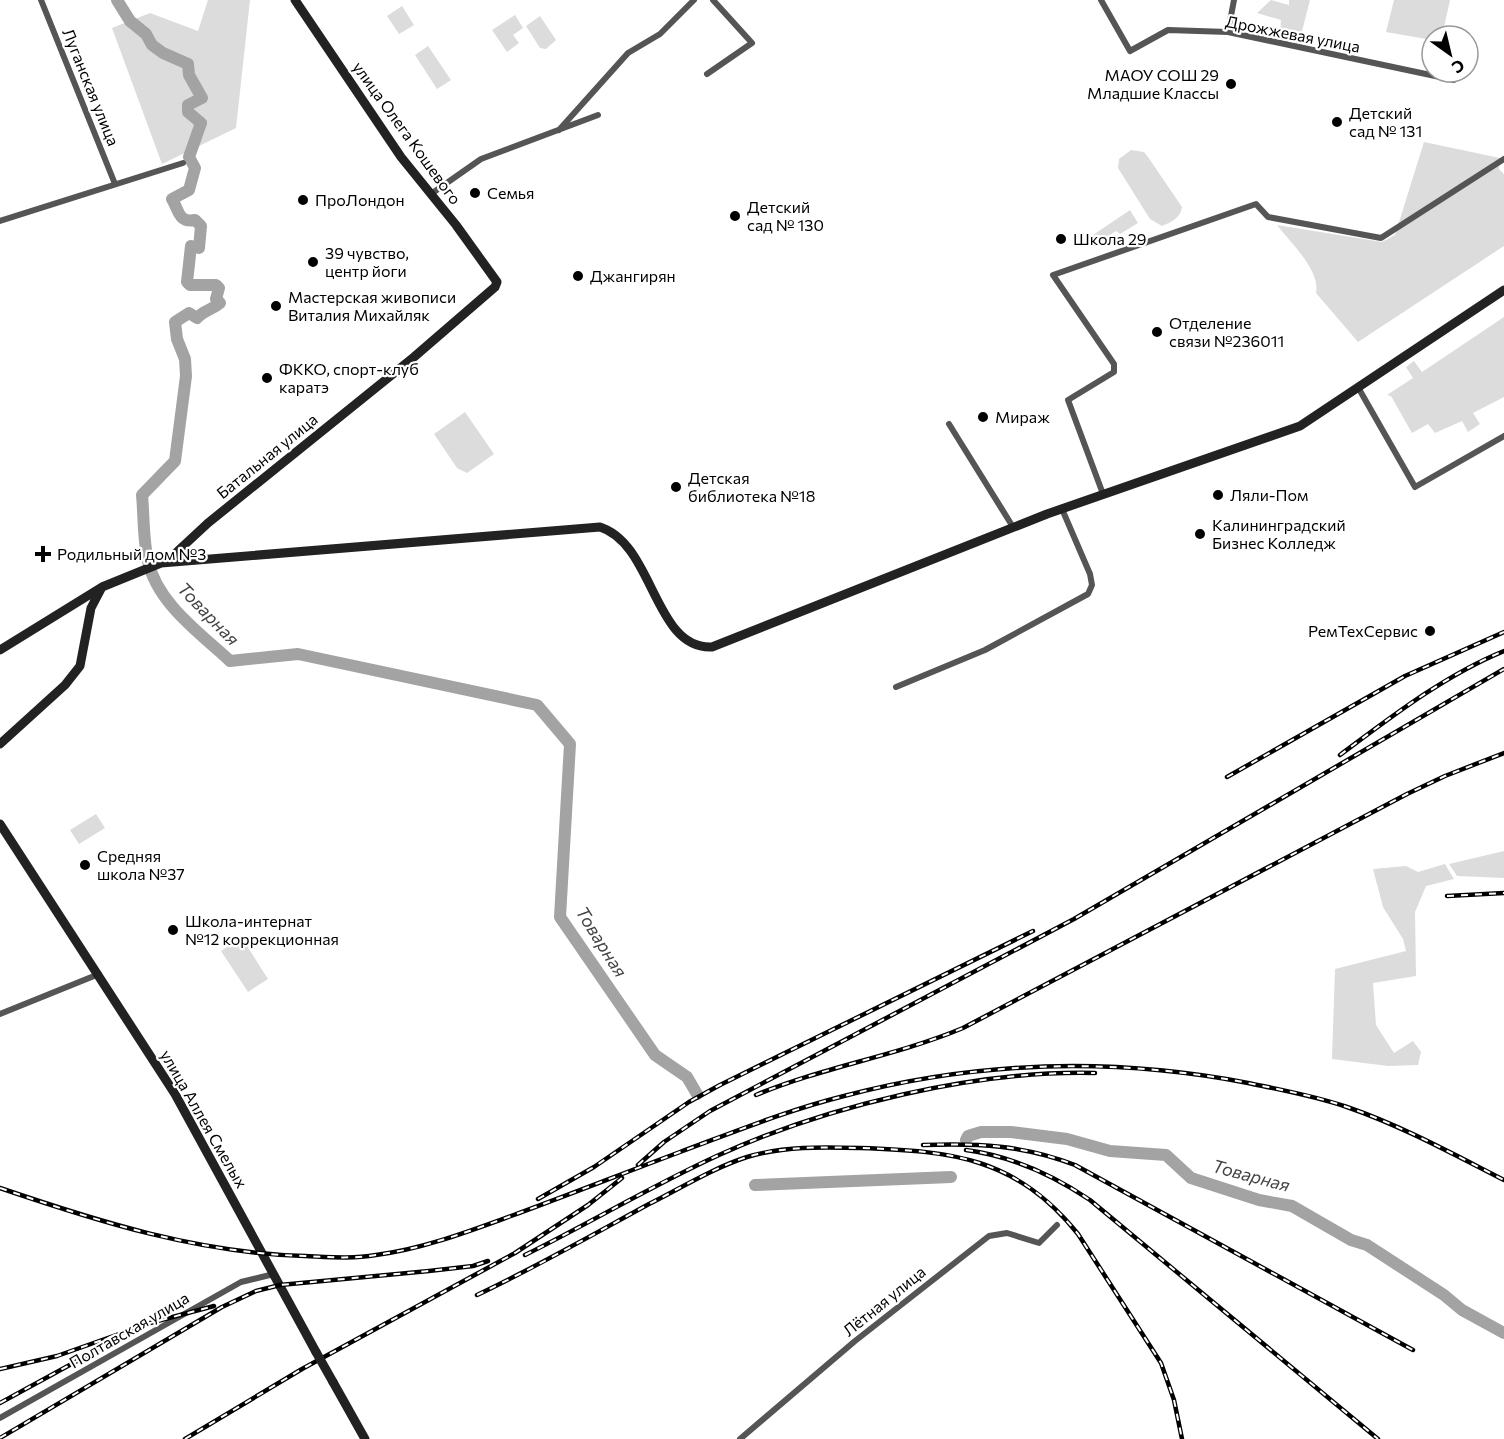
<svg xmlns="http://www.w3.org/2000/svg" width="1504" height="1439" viewBox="0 0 1504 1439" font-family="Commissioner,sans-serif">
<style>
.green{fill:#dcdcdc}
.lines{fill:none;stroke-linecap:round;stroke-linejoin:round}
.river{stroke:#a3a3a3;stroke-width:12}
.minor{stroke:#555;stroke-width:6}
.secondary{stroke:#222;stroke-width:9}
.rail-casing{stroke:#000;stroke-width:4.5}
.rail{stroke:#fff;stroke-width:2;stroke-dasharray:7;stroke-linecap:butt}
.secondary-bridge{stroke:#222;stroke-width:9}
.poi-dot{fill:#000;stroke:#fff;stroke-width:2}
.labels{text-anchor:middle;stroke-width:4.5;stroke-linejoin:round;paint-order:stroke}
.street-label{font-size:16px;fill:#000;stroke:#fff}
.poi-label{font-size:16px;fill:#000;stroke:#fff;text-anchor:start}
.water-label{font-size:18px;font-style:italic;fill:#444;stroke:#fff}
</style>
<rect width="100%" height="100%" fill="#fff"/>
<path class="green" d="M208 0H250L236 128 162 164 112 28 150 13 198 31Z
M1271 0 1289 5V0H1310L1299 43 1256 36V32L1280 34 1281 20 1257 13Z
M1394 0H1450L1442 36H1432V40L1386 32Z
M402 6 414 25 399 34 387 16Z
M515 15 523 28 513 35 519 43 507 52 492 30Z
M540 16 556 40 546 49 540 48 526 26Z
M428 46 451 80 437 89 415 55Z
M1424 142 1500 158 1499 169 1504 174V246L1358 342 1316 293C1321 271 1290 242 1277 225L1382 242 1395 235Z
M1131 150 1144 152 1148 157 1182 207C1181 218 1171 222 1162 226L1150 219 1118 168 1119 159Z
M1130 210 1138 223 1120 234 1116 231 1097 244 1093 235Z
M1504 317V397L1473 413 1480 424 1468 432 1462 421 1435 433 1428 424 1412 433 1391 396 1387 395 1413 378 1406 367 1414 361 1422 372Z
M465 412 494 454 467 473 457 468 434 434Z
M96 814 105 828 79 844 70 830Z
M1504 851V878L1457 876 1449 864Z
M1445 864 1454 879 1426 886 1415 912 1416 976 1373 983 1376 1025 1394 1053 1413 1041 1421 1052 1418 1065 1388 1066 1332 1059 1335 969 1406 951 1403 939 1383 907 1373 869 1406 866 1418 872Z
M242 938 268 979 248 992 221 951Z"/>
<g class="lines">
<path class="river" d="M117 0 130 21 146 34 152 45 163 53 188 64 189 75 202 98 188 105V112L201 123 189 157 195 168 189 190 172 199C179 210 178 223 195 220L201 226 199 248 191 246 187 282 190 285H216L219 288 216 299 220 303C212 310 204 310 197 318L189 313 175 322 177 339 185 359 186 376 175 461 142 495C144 516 143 540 148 561 157 603 200 633 230 661L298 654 537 705 570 744 560 917 655 1055 687 1077 697 1094
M966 1140 968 1136 981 1132H1011L1067 1139 1110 1151 1166 1155 1191 1178 1259 1200 1292 1206 1351 1240 1367 1245 1444 1295 1462 1310 1504 1333
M755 1185 951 1177"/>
<path class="minor" d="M41 0 115 184
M1101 0 1130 51 1168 30 1228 32 1454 80
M1228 32 1234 0
M707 74 752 43 713 0
M559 130 628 53 660 34 694 0
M431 194 481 159 598 115
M0 221 183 163
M1359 389 1415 487 1504 436
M949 424 1013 527
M1103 494 1068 400 1114 372V364L1053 275 1256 204 1268 217 1381 238 1504 159
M896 687 985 650 1088 594 1092 585 1090 574 1062 509
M0 1014 99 974
M0 1418 241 1282 274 1274
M740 1439 855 1341 989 1236 1007 1233 1039 1243 1057 1225"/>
<path class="secondary" d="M166 562 208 523 414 357 495 287 497 282 456 225 401 157 295 0
M0 650 102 587 161 563 600 527C654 544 654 650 712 647L1047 514 1300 426 1504 290
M0 744 65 685 80 666 91 608 101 589
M0 824 175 1094 316 1352
M333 1382 365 1439"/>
<g class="rail-casing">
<path id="rail" d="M1340 755C1391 717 1445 675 1504 651
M1227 777 1405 676 1504 632
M1447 896 1504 893
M756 1095C823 1067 896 1056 963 1028L1407 794 1445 776 1504 753
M923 1145C978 1143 1023 1145 1075 1165L1413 1350
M966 1150C1011 1156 1053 1175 1090 1200L1378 1439
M638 1165 664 1142 710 1111 1074 919 1504 669
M0 1188C100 1222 198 1253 305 1256 329 1257 352 1259 376 1255 422 1249 467 1232 511 1216 568 1195 624 1173 680 1152 734 1132 788 1110 844 1096 977 1061 1113 1057 1248 1083 1282 1090 1315 1096 1347 1107 1402 1126 1453 1154 1504 1180
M538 1199 594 1167 689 1102 720 1085 1033 931
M525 1255C590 1223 653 1185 719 1155 827 1106 976 1070 1095 1073
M477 1295C536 1267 592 1235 649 1204 681 1188 713 1168 747 1157 784 1146 822 1147 860 1148 952 1151 1016 1157 1078 1234L1161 1363 1174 1400 1182 1439
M0 1369 57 1356 150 1323 214 1306
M0 1403 99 1349
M0 1438 222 1307 256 1291 280 1285 429 1271 473 1266 488 1261
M185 1439 302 1369 515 1253 588 1205 622 1178"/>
</g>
<use href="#rail" class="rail"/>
<path class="secondary-bridge" d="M316 1352 333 1382"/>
</g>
<g class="poi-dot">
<circle cx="1231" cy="84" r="6"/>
<circle cx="1337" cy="122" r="6"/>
<circle cx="475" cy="193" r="6"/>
<circle cx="303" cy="200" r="6"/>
<circle cx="735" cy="216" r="6"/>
<circle cx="1061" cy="239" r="6"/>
<circle cx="313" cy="262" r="6"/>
<circle cx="578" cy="276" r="6"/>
<circle cx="276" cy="306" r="6"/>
<circle cx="1157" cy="332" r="6"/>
<circle cx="267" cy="378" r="6"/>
<circle cx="983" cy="417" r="6"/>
<circle cx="676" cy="487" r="6"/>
<circle cx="1218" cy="495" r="6"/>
<circle cx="1200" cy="534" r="6"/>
<path d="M40 545h6v6h6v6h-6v6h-6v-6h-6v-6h6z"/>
<circle cx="1430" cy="631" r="6"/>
<circle cx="85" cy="865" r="6"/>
<circle cx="173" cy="930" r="6"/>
</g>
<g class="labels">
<g class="street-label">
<text transform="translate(1293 34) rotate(11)" y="6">Дрожжевая улица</text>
<text transform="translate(91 87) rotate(68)" y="6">Луганская улица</text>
<text transform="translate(407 133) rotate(54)" y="6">улица Олега Кошевого</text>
<text transform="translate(267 456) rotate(-39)" y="6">Батальная улица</text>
<text transform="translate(204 1119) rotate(60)" y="6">улица Аллея Смелых</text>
<text transform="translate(884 1301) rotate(-39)" y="6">Лётная улица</text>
<text transform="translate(129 1330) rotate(-30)" y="6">Полтавская улица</text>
</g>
<g class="poi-label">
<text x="1219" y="81" text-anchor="end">МАОУ СОШ 29<tspan x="1219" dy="18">Младшие Классы</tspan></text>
<text x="1349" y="119">Детский<tspan x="1349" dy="18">сад № 131</tspan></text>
<text x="487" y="199">Семья</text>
<text x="315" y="206">ПроЛондон</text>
<text x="747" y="213">Детский<tspan x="747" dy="18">сад № 130</tspan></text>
<text x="1073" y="245">Школа 29</text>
<text x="325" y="259">39 чувство,<tspan x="325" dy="18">центр йоги</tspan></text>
<text x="590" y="282">Джангирян</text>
<text x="288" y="303">Мастерская живописи<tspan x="288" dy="18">Виталия Михайляк</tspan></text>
<text x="1169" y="329">Отделение<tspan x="1169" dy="18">связи №236011</tspan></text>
<text x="279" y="375">ФККО, спорт-клуб<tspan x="279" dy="18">каратэ</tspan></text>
<text x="995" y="423">Мираж</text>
<text x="688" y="484">Детская<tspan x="688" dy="18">библиотека №18</tspan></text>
<text x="1230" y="501">Ляли-Пом</text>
<text x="1212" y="531">Калининградский<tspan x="1212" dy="18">Бизнес Колледж</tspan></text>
<text x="57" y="560">Родильный дом №3</text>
<text x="1418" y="637" text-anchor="end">РемТехСервис</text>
<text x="97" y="862">Средняя<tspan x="97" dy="18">школа №37</tspan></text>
<text x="185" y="927">Школа-интернат<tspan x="185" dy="18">№12 коррекционная</tspan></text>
</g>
<g class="water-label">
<text transform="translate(208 614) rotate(46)" y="6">Товарная</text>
<text transform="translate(601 942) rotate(58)" y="6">Товарная</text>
<text transform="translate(1251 1176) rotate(15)" y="6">Товарная</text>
</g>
</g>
<g transform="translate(1450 54) rotate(146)"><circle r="28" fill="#ffffff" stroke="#999999" stroke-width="1.5"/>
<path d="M0-4.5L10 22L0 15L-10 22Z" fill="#000000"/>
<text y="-9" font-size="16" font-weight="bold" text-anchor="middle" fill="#000000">С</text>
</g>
</svg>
